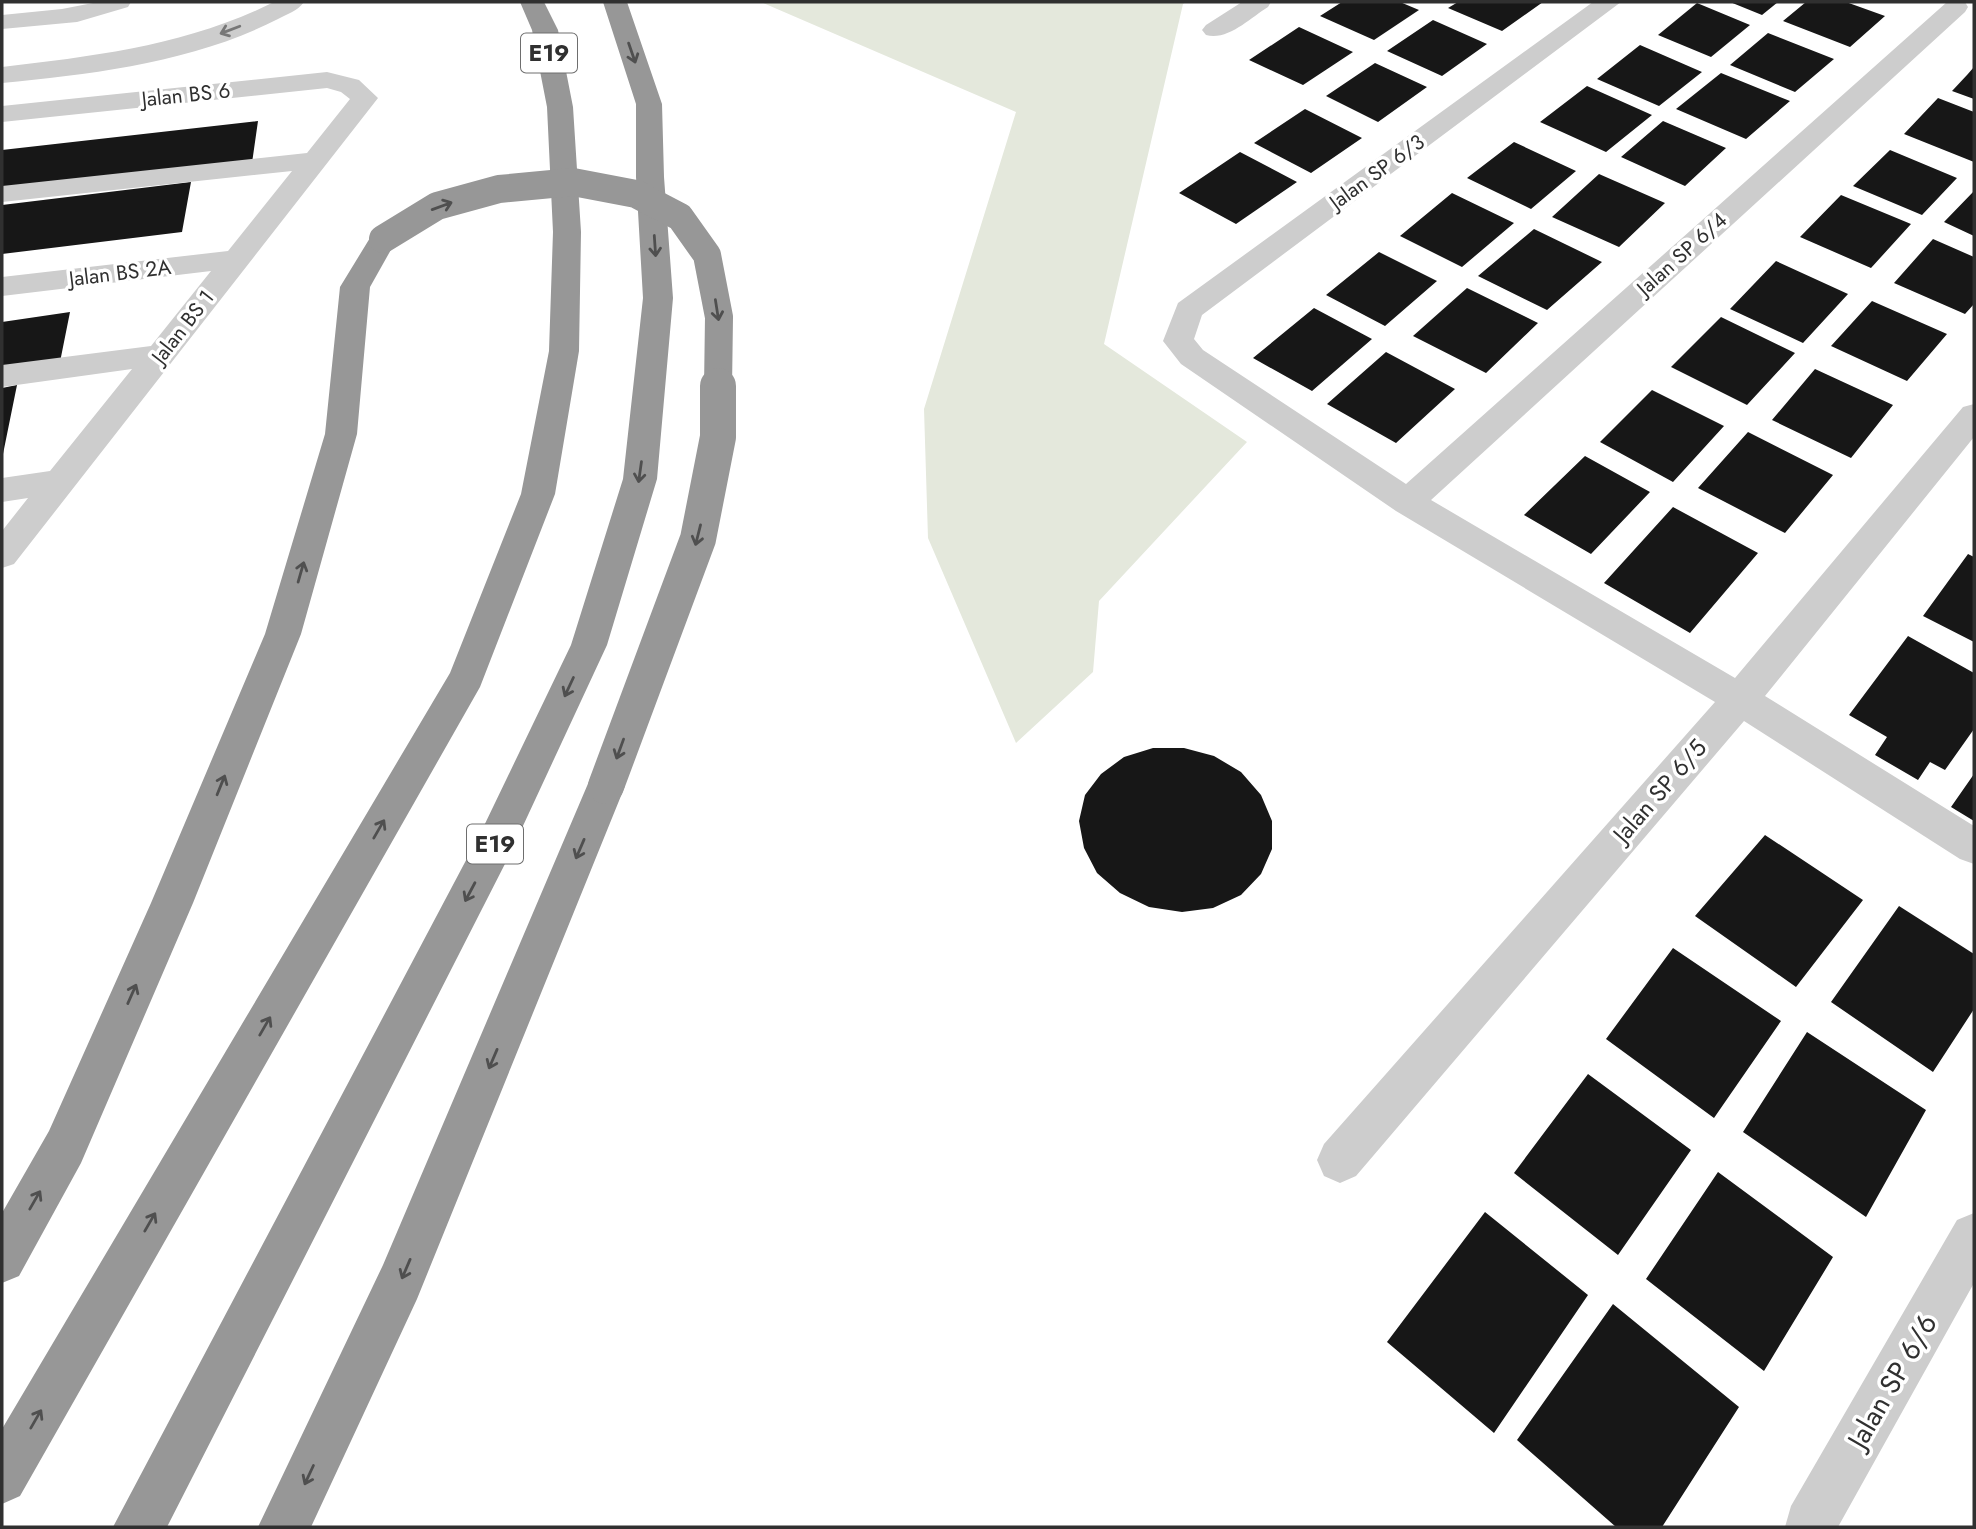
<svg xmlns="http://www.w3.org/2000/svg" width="1976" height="1529" viewBox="0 0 1976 1529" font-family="Jost,sans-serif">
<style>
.green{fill:#e4e8dc}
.building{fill:#171717}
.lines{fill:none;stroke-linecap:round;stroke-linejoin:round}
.minor{fill:#cdcdcd;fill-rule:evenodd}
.highway{fill:#979797;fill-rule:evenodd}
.highway-bridge-far1{stroke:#979797;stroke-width:28}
.highway-bridge{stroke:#979797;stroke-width:36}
.oneway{stroke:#777}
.oneway2{stroke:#4f4f4f}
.labels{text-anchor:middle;stroke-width:7;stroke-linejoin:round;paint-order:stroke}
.far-street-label{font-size:21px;fill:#303030;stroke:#fff}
.shield{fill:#fff;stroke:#6e6e6e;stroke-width:2}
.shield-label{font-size:23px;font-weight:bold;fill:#303030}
.street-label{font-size:24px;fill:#303030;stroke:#fff}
.near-street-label{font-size:28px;fill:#303030;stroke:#fff}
</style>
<rect width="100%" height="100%" fill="#fff"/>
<path class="green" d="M761 2H1186L1183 4 1104 344 1247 442 1099 601 1093 672 1016 743 928 538 924 409 1016 112Z"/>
<path class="building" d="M1342 2H1400L1419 10 1374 40 1320 16Z
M1458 2H1543L1502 31 1448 8Z
M1730 2H1778L1762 15Z
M1806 2H1846L1885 16 1850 47 1783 21Z
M1697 3 1750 25 1711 57 1658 35Z
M1433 20 1487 44 1442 76 1387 51Z
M1299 27 1353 52 1303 85 1249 60Z
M1768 33 1834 59 1795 92 1730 65Z
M1640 45 1702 72 1659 106 1597 79Z
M1375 63 1427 87 1378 122 1326 96Z
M1974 67V99L1952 91 1967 75Z
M1721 73 1790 101 1746 139 1676 109Z
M1587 86 1652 115 1606 152 1540 122Z
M1938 98 1974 112V162L1904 134Z
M1305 109 1362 138 1311 173 1254 143Z
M258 121 252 163 2 192V150Z
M1663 121 1726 148 1685 186 1621 157Z
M1514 142 1576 171 1531 209 1467 178Z
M1890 150 1957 178 1922 215 1853 186Z
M1240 152 1297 182 1236 224 1179 193Z
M1599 174 1665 203 1619 247 1552 217Z
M191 182 182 232 2 254V205Z
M1974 191V236L1944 222Z
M1452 193 1514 223 1462 267 1400 236Z
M1841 195 1911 224 1871 268 1800 237Z
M1534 229 1602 262 1547 310 1478 276Z
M1933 239 1974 257V304L1965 314 1894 283Z
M1379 252 1437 281 1385 326 1326 295Z
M1776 261 1848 294 1803 343 1730 309Z
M1467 288 1538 323 1486 373 1413 336Z
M1872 301 1947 334 1907 381 1831 346Z
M1314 308 1372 339 1312 391 1253 358Z
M70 312 60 362 2 371V322Z
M1721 317 1795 353 1747 405 1671 367Z
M1386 352 1455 389 1396 443 1327 404Z
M1815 369 1893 405 1851 458 1772 420Z
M17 385 3 454H2V388Z
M1652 390 1724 426 1673 482 1600 442Z
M1748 432 1833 475 1785 533 1698 488Z
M1585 456 1650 492 1591 554 1524 515Z
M1673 507 1758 553 1690 633 1604 583Z
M1968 554 1974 557V642L1923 616Z
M1908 636 1974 673V729L1945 770 1930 762 1918 780 1875 755 1887 737 1849 715Z
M1153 748H1184L1214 756 1241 772 1261 795 1272 821V849L1261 874 1241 895 1213 908 1182 912 1149 907 1120 893 1097 873 1084 848 1079 821 1085 795 1101 774 1124 757Z
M1974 774V821L1951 807Z
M1765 835 1863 900 1796 987 1695 916Z
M1899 906 1974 954V1009L1933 1072 1831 1002Z
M1673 948 1781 1021 1714 1118 1606 1039Z
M1807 1032 1926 1110 1866 1217 1743 1132Z
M1588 1074 1691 1150 1618 1255 1514 1173Z
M1718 1172 1833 1257 1764 1371 1646 1279Z
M1485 1212 1588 1295 1494 1433 1387 1342Z
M1613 1304 1739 1407 1662 1527H1616L1517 1440Z"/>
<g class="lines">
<path class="minor" d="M98 2H131L128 7 77 22 2 29V15L62 9Z
M274 2H304C298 11 287 14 278 19 194 62 94 74 2 83V67C96 56 188 45 274 2Z
M1242 2H1271L1268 7C1250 18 1228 41 1206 35L1202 30 1206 25Z
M1593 2H1621L1202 315 1194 339 1203 350 1406 484 1947 2H1965L1968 7 1965 12 1431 500 1735 678 1963 407 1974 404V437L1765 696 1974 826V864L1960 859 1744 721 1356 1176 1340 1183 1324 1176 1317 1160 1324 1144 1715 702 1396 511 1181 364 1163 341 1178 303Z
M327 72 359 80 378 98 14 564 2 568V531L28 498 2 502V478L50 471 132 369 2 387V365L151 346 211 271 2 296V277L228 251 292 171 2 202V186L307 153 350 99 341 92 327 88 2 122V106Z
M1974 1213V1283L1838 1527H1785L1791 1506 1957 1220Z"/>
<path class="highway" d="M520 2H544L558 30 573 107 581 232 579 351 555 494 480 687 20 1496 2 1504V1429L450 673 521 494 549 351 553 232 547 107 532 30Z
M603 2H627L662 104 664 177 673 298 657 479 607 645 509 856 167 1527H113L481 832 571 645 623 479 643 298 636 177V104Z
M383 230 393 233 397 239 370 287 357 434 301 634 193 903 81 1163 19 1276 2 1283V1213L49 1131 151 903 265 634 325 434 340 287 373 233Z
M606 770 620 774 625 786 417 1299 311 1527H258L383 1265 587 786 592 774Z"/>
<path class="highway-bridge-far1" d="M383 239 437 206 499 189 573 182 636 194 680 217 707 255 719 317 718 388"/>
<path class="highway-bridge" d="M606 786 698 539 718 437V386"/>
</g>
<defs><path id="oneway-shaft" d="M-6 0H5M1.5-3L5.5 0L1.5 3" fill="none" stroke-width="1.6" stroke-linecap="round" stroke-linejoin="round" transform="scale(1.75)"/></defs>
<use class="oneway" href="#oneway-shaft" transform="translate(230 30) rotate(159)"/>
<g class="oneway2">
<use href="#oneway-shaft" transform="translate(632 53) rotate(71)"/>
<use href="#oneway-shaft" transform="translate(442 206) rotate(-20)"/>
<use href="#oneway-shaft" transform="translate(655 246) rotate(86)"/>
<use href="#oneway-shaft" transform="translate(717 310) rotate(81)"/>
<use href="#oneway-shaft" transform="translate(640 472) rotate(98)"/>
<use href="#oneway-shaft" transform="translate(698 535) rotate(104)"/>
<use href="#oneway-shaft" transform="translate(301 572) rotate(-74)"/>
<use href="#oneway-shaft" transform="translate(569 687) rotate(115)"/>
<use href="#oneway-shaft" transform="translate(620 749) rotate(110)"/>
<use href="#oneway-shaft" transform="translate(221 785) rotate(-68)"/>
<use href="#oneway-shaft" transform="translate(379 829) rotate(-60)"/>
<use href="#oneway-shaft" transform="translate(580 849) rotate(113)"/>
<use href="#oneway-shaft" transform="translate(470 892) rotate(118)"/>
<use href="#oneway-shaft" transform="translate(132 994) rotate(-66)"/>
<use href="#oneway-shaft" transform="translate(265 1026) rotate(-60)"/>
<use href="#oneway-shaft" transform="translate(493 1059) rotate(113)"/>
<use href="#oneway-shaft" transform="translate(35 1200) rotate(-60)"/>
<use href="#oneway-shaft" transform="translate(150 1222) rotate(-60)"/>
<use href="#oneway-shaft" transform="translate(406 1269) rotate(113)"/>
<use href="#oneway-shaft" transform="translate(36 1419) rotate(-60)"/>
<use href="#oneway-shaft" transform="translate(309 1475) rotate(115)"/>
</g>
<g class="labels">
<g class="far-street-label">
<text transform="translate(186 95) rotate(-6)" y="7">Jalan BS 6</text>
<text transform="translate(1377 172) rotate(-36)" y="7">Jalan SP 6/3</text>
<text transform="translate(1682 254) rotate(-42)" y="7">Jalan SP 6/4</text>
<text transform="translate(120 273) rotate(-7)" y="7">Jalan BS 2A</text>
<text transform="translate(183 327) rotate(-52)" y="7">Jalan BS 1</text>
</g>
<g class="shield">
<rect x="521" y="33.5" width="56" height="39" rx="5"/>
<rect x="467" y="824.5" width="56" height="39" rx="5"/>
</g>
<g class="shield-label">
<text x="549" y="61">E19</text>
<text x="495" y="852">E19</text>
</g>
<g class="street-label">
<text transform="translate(1660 791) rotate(-49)" y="8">Jalan SP 6/5</text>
</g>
<g class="near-street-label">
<text transform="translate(1892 1381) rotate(-60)" y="10">Jalan SP 6/6</text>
</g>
</g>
<rect width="1976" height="1529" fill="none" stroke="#303030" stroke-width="7"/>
</svg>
